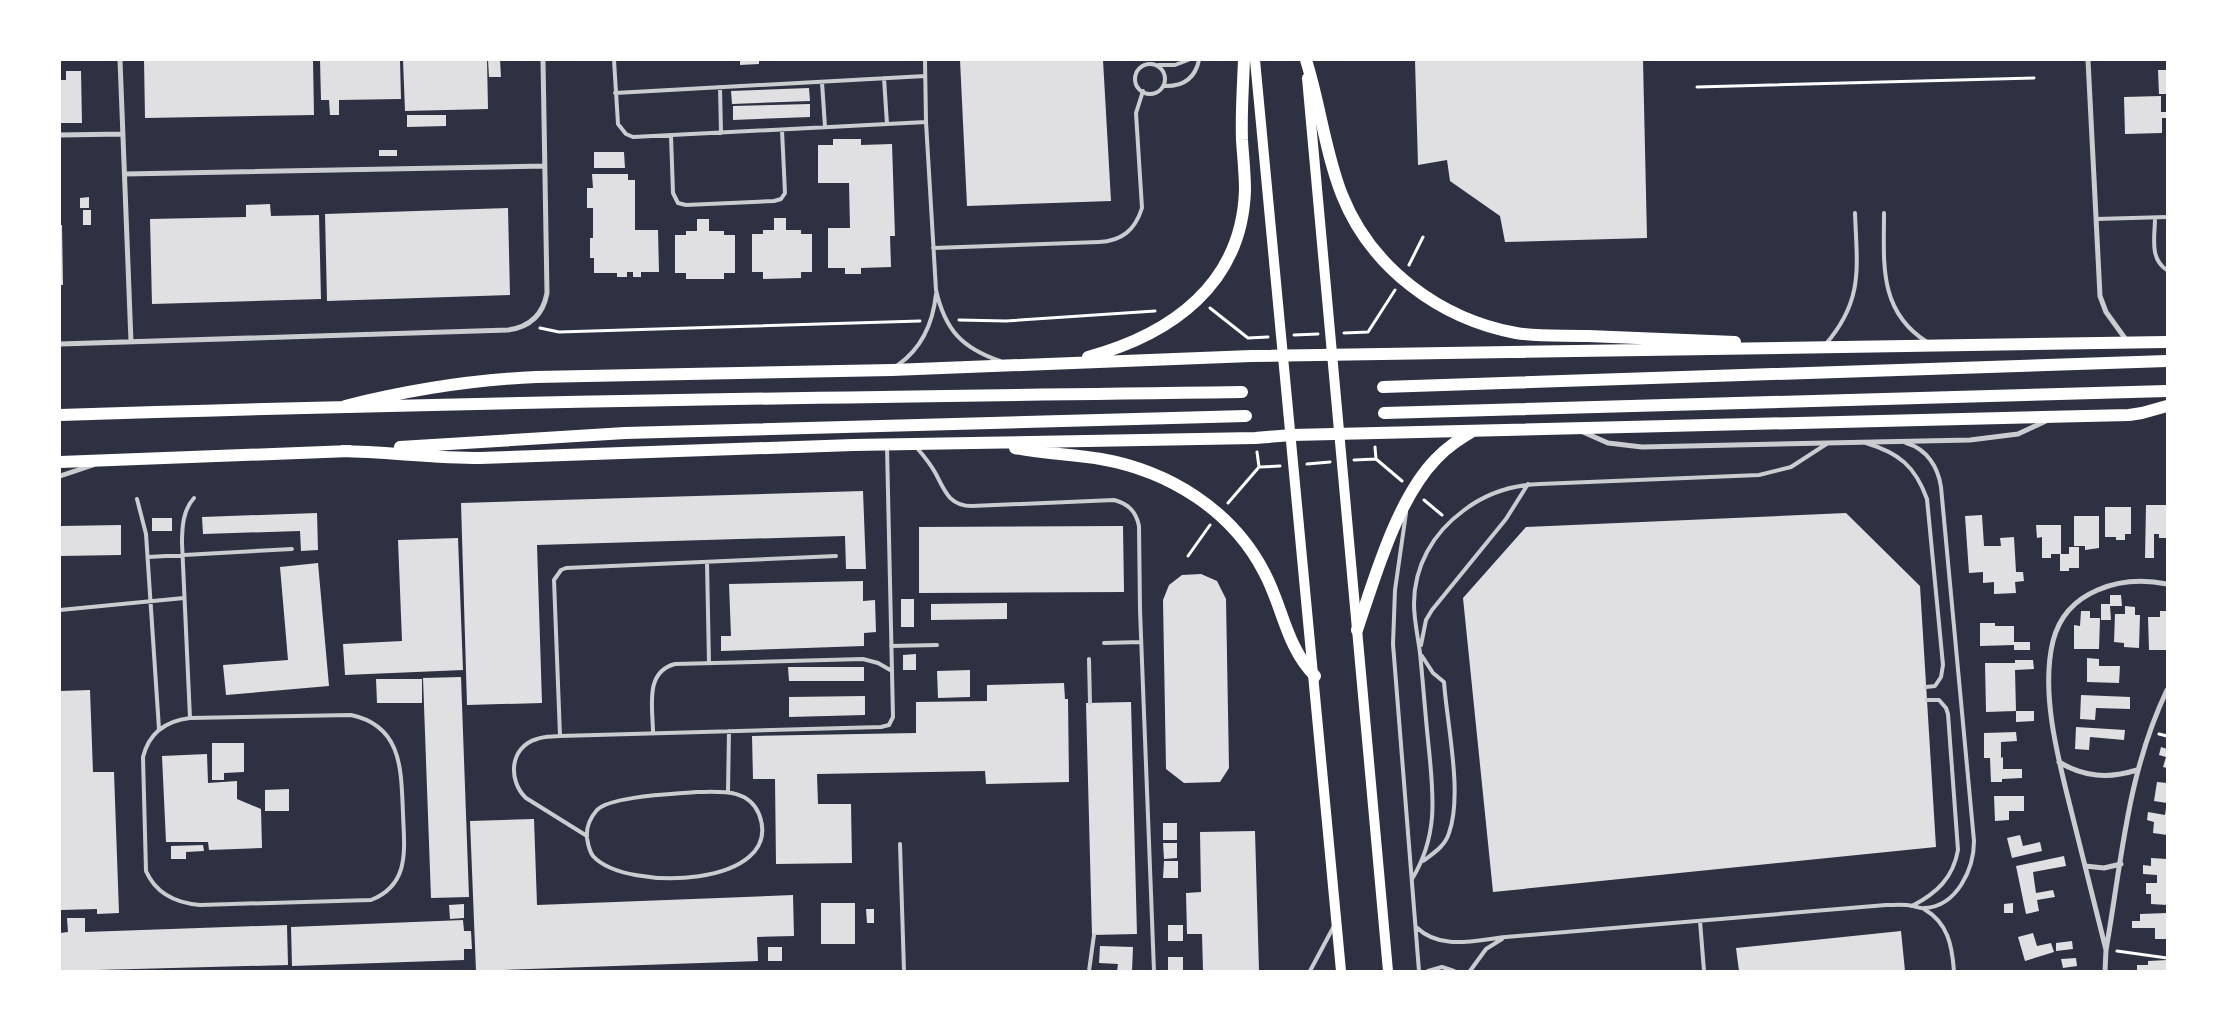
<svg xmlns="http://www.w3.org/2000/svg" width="2227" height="1031" viewBox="0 0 2227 1031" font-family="Rubik,sans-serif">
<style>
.building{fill:#e0e0e3}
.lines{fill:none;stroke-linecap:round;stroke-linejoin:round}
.path{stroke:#fff;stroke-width:3}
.service{stroke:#caccd0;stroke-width:4}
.minor{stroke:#caccd0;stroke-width:5}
.secondary{stroke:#fff;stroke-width:10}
.primary{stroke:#fff;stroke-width:12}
</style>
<rect width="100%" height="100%" fill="#2d3142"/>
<path class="building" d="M144 60H313L314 115 145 118Z
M320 60H400L401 99 339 100V115H330L329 100H321Z
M403 60H487L488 109 405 111Z
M488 60H500L501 77H489Z
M740 60H759V64L740 65Z
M960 60H1103L1111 201 967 206Z
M1415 60H1643L1647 238 1505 242 1500 216 1450 181 1447 160 1418 165Z
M2158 70H2167V94H2159Z
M66 71H81L82 123H60V80H66Z
M809 88 810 101 732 104 731 91Z
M2161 96V112H2167V118H2162V133L2125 134 2124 97Z
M810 104V117L733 120V106Z
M407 115H446V126L407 127Z
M833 139H861V145L892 144 895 236H890L891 267 861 268V274H845V268H828V228H850L849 183H818V145H833Z
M379 150H397V156H379Z
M594 152H624L625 168H594Z
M592 174H628V180H635V230H658L659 272H641V277H633V272H627V277H617V273H594V258H590V238H593V208H587V188H593Z
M89 197V208H80V198Z
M270 204 271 216 319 215 321 299 152 304 150 219 246 217V205Z
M508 208 510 295 327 301 325 214Z
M83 210H91V225H83Z
M774 218H786V230H801V234H812V272H801V278L763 279V272H752V234H763V230H774Z
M697 219H709V231H724V235H735V273H724V279H686V273H675V235H686V231H697Z
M60 225H62L63 285H60Z
M863 491 866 569H846L845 536 537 545 542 703 467 705 461 503Z
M2146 505H2167V534L2166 538H2159V534H2154V558H2145Z
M2105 507H2131V534H2125V540H2116V537H2105Z
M317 513 318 550 301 551 300 531 203 534 202 517Z
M1846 513 1920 586 1936 847 1493 892 1463 598 1526 527Z
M1982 515 1984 546H2001L2000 538 2014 537 2016 572H2023L2024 581 2015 582 2016 593 1994 594V582L1983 583V572L1969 573 1965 516Z
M2074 516H2099V548L2085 550V546H2074Z
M152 518H172V531H152Z
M121 525V555L60 556V526Z
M2036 525H2061V554H2069V547H2079V568H2069V571H2060V554H2051V558H2042V537L2037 538Z
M1123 526 1124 592 919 593V527Z
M458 538 463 670 345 675 343 644 402 641 398 540Z
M318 563 329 686 226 695 223 665 288 660 280 567Z
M1201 574 1217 581 1226 599 1229 768 1220 782 1184 783 1166 769 1163 600 1169 585 1182 575Z
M863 581V601L875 600 876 632 864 633V646L721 651V636H731L729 584Z
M2110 595H2121L2122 606H2110L2111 620H2101V604H2110Z
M901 599H914V627H901Z
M1007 603V619L931 620V604Z
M2125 606 2135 607V615H2140L2139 648 2124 647V643L2114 642 2115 614H2125Z
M2081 611H2090V618H2100L2099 649H2074V625L2080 626Z
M2160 611H2167V650H2149L2148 617H2160Z
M1980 623H1995V626H2014V642H2030V650H2014V645L1980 646Z
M916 654V670H903V655Z
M2087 658 2099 659V666H2120L2119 683 2087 682Z
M2015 660H2033L2034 669 2015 670 2016 711 1986 712 1985 663H2015Z
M788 667H864V681H789Z
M970 670V697L938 698 937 671Z
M461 677 469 897 431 898 423 678Z
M376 679H422V703H377Z
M1064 683 1065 699H1068L1069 782 986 784 985 771 817 774 818 804H851L852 863 776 864 775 779H753L752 736 916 733V702L987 701V685Z
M90 690 93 772H114L119 913 97 914V909L61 910 60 691Z
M2081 695 2130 697V709L2096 708 2095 720 2080 719Z
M865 696V715L789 717V697Z
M1131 702 1137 934 1092 935 1086 703Z
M2016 711H2034V721L2016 722Z
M2076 727 2125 730 2124 740 2090 737 2089 750 2075 749Z
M2016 732 2017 741 2001 742V758L2003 757V769H2022V778L2002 779V782H1991L1990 758H1984V733Z
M212 743H244V772L224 773V780H212Z
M2161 747 2167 749V768L2163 767 2166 757 2159 755Z
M207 754 208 783 237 781V799L261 809 262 848 209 850 208 842H166L162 756Z
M2157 782 2167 783V803L2154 801Z
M289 789V811H265V790Z
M1994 796H2024V811H2009V820L1995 821Z
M2166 808 2167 835 2153 833 2154 822 2147 820 2148 812 2165 815Z
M534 819 537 905 793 895 794 936 757 937 758 961 476 971 470 821Z
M1163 823H1177V840H1163Z
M1255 831 1259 971H1203L1202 934H1187L1186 893 1201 892 1200 832Z
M2020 835 2023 846 2040 842 2042 851 2012 858 2007 838Z
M1163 843H1177V858L1164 859Z
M203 845 204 851 186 852V859H171V846Z
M2064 856 2066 866 2033 872 2036 893 2053 890 2055 897 2037 900 2039 911 2026 914 2016 866Z
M2151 858 2167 859V905L2151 904V894H2146V883H2157V875L2143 874V865L2151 866Z
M1164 861H1178V878H1163Z
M821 903H855V944H821Z
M2013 903V913H2004V904Z
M464 904V918L450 919 449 905Z
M866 909H874V923H867Z
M2167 913V939H2155V928H2132V921H2140V914Z
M67 918H85V932L287 925 288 965 60 971V933L68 932Z
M463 920 464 931H471L472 949H464V960L292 966 291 927Z
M1168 925H1183V941H1168Z
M1901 931 1905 971H1739L1736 948Z
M2033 933 2037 946 2051 943 2054 952 2025 961 2018 937Z
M2072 941 2073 949 2056 951V943Z
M1100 946 1133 947 1132 971H1117L1118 964 1099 963Z
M768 947H782V961H768Z
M1168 957H1183V971H1168Z
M2076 958 2077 966 2063 968 2061 959Z
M2167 960V971H2137V965H2148V961Z"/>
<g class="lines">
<path class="path" d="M1697 87 2034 78
M1409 265 1423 237
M1210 308 1248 338 1268 337
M959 320 1006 321 1155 311
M540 328 559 332 920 321
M1344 333 1368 332 1395 290
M1294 335 1318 334
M1375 447 1376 459 1402 481
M1257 452 1259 467
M1354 460 1376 459
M1307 464 1330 462
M1424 500 1442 515
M1228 503 1259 467 1280 466
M1188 556 1210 525
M2159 734 2167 736
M2117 951 2167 958"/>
<path class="service" d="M614 60 618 124 626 134 633 137 926 122
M925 60 926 122 936 290C945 330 962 348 1000 361
M1135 79a15 15 0 1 1 30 0a15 15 0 1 1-30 0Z
M1158 65H1175L1188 60
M884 78 887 124
M822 82 825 127
M1163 86C1182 87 1195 79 1199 60
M720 87 721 133
M615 93 925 76
M671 136 673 193 678 203 686 205 774 201 781 199 785 193 782 130
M1884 213C1884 263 1878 311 1927 342
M2155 218C2155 236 2149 259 2167 270
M2096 219 2167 217
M933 248 1099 242C1122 241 1135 230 1142 208L1136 113 1143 91
M1825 345C1864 300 1857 268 1855 213
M898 365C922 348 933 323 936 294
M1866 443C1899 453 1915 466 1927 499L1943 665 1941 677 1935 686 1926 687
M917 448C924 456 931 465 936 474 945 492 950 506 972 506L1114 500C1129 504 1136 512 1139 526L1140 610 1154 971
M137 499 146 534 159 729
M1406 513 1395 590 1393 644 1419 971
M148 557 292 549
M707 562 709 663
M60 610 184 598
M1104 643 1141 642
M1421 645 1426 620 1432 610 1506 519 1528 484
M891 646 937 645
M1422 656 1433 673 1444 682C1447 725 1463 794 1449 833 1445 846 1434 853 1423 861
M1089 659 1090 703
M351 715C403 726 401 771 403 813 404 848 411 884 371 900L200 905C176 903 156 894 146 871L143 757C149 733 165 721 190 718Z
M190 718 182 543C182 527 183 510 194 498
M653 733C653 708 644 672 675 664L863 659 878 663 892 671
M560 736 554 580 561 570 566 568 836 556
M696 792C720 792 748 788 759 814 787 887 626 893 593 856 589 851 588 844 587 838 586 828 590 818 597 810 611 796 675 794 696 792Z
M728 792 729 731
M587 836 526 798C508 781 509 747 537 739 544 736 553 737 560 736L881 727 889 725 893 717 887 447
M900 844 904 971
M1412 879C1440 833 1433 791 1428 740 1425 711 1423 682 1420 653 1418 637 1414 620 1414 604 1414 566 1433 533 1463 511 1486 493 1511 485 1540 484L1759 475 1791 467 1828 443
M1912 906C1937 893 1953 878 1958 850L1948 714 1946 708 1939 700H1927
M1924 909C1948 923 1952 945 1954 971
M1700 921 1704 971
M1416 927C1441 951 1475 940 1506 937L1886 905C1895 905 1905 904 1913 906 1917 907 1921 909 1925 908 1957 906 1974 869 1974 841L1941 487C1938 467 1927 449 1906 443
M1089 971 1094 935
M1310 971 1334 926
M1428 971 1442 967 1454 971
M1470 971 1486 949 1502 939"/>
<path class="minor" d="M120 60 131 342
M2088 60 2100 296 2106 312 2127 341
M60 135 123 134
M125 174 543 166
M60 344 508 330C530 327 543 315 547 293L543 60
M1583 432 1608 443 1642 447 1970 440 2018 434 2048 420
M60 476 93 465
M2059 762C2084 777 2108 779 2137 770
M2085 866 2104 868 2121 864
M2106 950C2095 905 2083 859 2072 814 2059 762 2040 694 2053 641 2066 590 2121 575 2167 584
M2105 971 2106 950C2122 859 2127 774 2167 690"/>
<path class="secondary" d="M1255 60 1341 971
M1307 78 1388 971"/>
<path class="primary" d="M1306 60C1320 104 1325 152 1342 195 1371 268 1440 319 1516 333 1539 337 1564 335 1588 336 1637 338 1686 340 1735 342
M1088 357C1172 334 1242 284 1245 190 1245 173 1243 156 1242 140 1241 113 1243 87 1244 60
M1383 387 2167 361
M345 406C408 390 470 380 536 377L892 370 1251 356 2167 342
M1384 413 2167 391
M60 415C454 402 848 397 1242 392
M400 447 625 433 1246 416
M1015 448C1044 454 1073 454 1101 459 1169 471 1232 510 1264 572 1283 607 1286 647 1315 676
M342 451C388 452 434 458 480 458L853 445 1255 438 1292 435 2129 415 2142 413 2167 406
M60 462 350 451
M1357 630C1375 577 1397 499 1436 459 1447 447 1460 439 1473 431"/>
</g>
<rect width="2227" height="1031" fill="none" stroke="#ffffff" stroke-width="122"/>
</svg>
